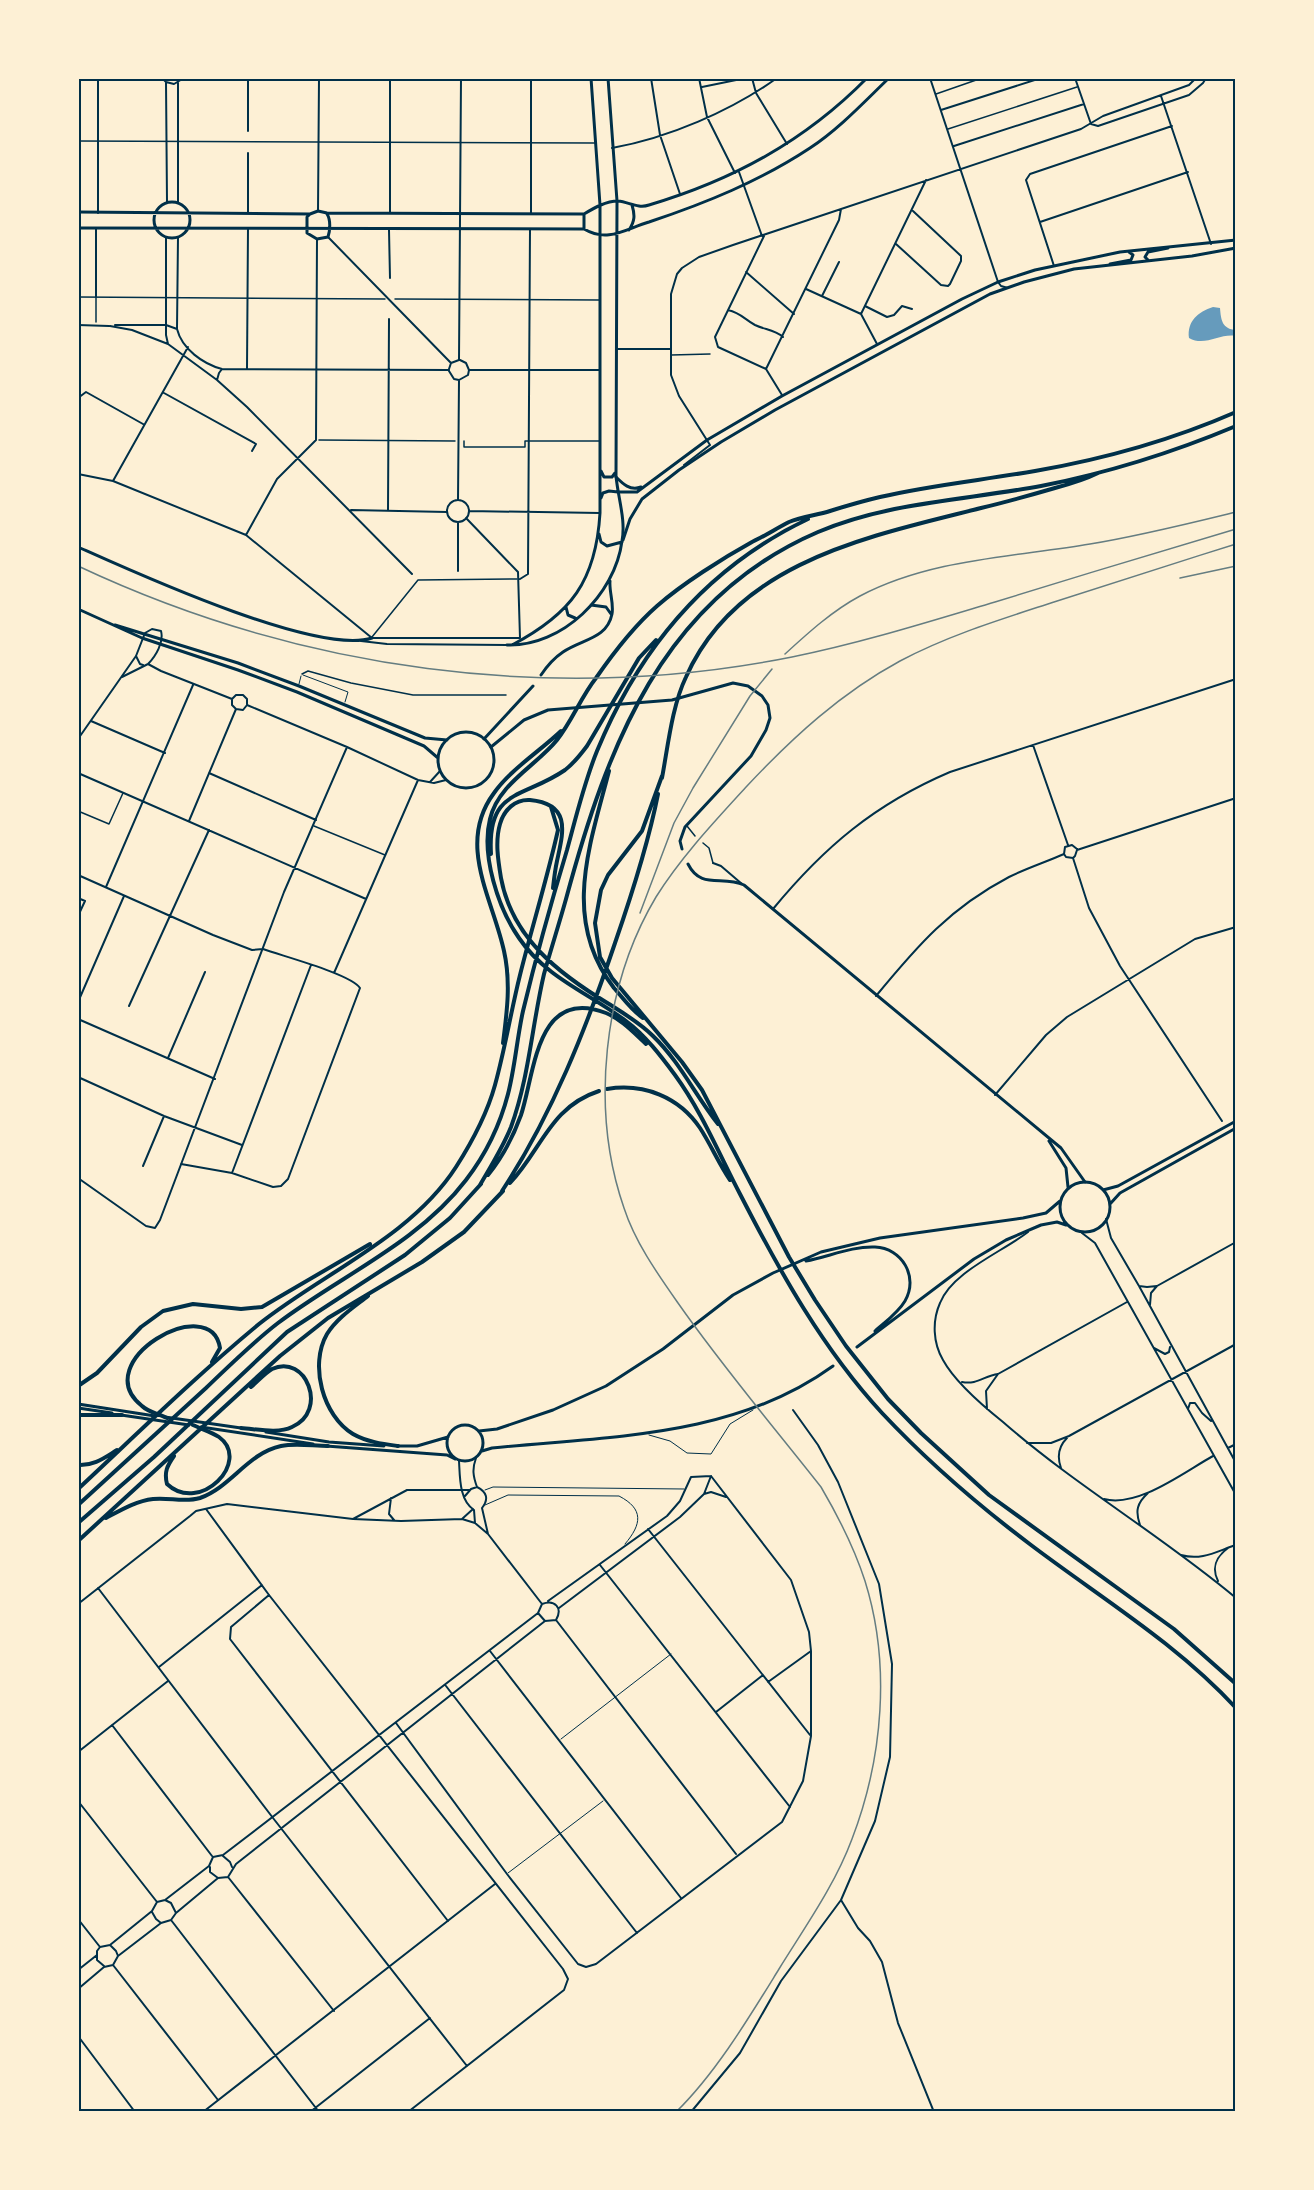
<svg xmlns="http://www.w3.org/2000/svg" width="1314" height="2190" viewBox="0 0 1314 2190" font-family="'Noto Serif',serif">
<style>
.water{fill:#669bbc}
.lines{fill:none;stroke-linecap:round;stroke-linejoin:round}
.service{stroke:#003049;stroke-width:1}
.pedestrian{stroke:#003049;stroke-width:1.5}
.minor{stroke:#003049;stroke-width:2}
.tertiary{stroke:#003049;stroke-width:3}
.secondary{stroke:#003049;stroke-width:3}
.primary{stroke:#003049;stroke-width:3}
.motorway{stroke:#003049;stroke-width:4}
.rail{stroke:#657d81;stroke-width:1.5}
.neatline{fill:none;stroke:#003049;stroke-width:2}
</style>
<rect width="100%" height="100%" fill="#fdf0d5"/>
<path class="water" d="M1213 307 1220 308C1221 320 1222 329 1236 330V336C1220 333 1205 347 1189 338 1187 321 1198 312 1213 307Z"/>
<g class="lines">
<path class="service" d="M303 675 348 692 345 702
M299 684 301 676
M649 1435 670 1441 687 1453 711 1454 730 1424 753 1410
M485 1490 493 1487 684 1489
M485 1505 508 1495 619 1496C644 1509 642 1524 625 1544
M561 1739 671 1654
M508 1873 603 1801"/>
<path class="pedestrian" d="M936 94 982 78
M948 129 1077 87
M78 141 596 143
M78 297 385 299
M96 297V322
M395 299 599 300
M671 355 710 354
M319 440 455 441
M464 441V447H525V441H599
M372 637 418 580 517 579
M302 674 308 671 351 683 413 695H506
M78 811 109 824 123 793
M314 826 385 855
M687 826 695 836
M703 843 709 848 713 863"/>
<path class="minor" d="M162 78 166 82 174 84 184 78
M651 78 660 135 680 194
M699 78 707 117 735 173
M752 78 756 93 787 144
M930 78 998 282 1001 286 1008 288
M1075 78 1091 124
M166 82 167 202
M178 83V203
M702 87 746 78
M1161 96 1211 244
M941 110 1041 78
M1091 124 1098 126 1189 95 1203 83 1206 78
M248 131V78
M954 146 1084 104
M612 148C668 138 731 111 777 78
M248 153V213
M739 172 762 236
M318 211 319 78
M98 213V78
M390 213V78
M531 214V78
M1040 222 1188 172
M389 230 390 278
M764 236 715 337 718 347 766 369 839 220 841 209
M166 237V335L168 344
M178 237 177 329C182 349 203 364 222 369L449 370
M328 237 451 363
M896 244 941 285 948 286 950 284 961 261V256L913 211
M1054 266 1026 180 1030 174 1172 126
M746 272 794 314
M806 289 861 314 926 180
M822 296 839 262
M96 297V228
M865 306 887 317 894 315 902 306 912 309
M728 310C741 313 744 319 755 325 765 330 774 329 783 337
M861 314 877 344
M78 325 109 326
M115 325H166L177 329
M110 326 132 330 168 344 217 380 247 407 412 574
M617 349H670
M459 360 461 78
M460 360 466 363 469 370
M247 369 248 228
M449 369 451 363 459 360
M766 369 782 395
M469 370H600
M449 371 454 379 459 380 468 375 469 370
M217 380 219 373 222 369
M164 393 256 444 252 451
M78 398 86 392 143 424
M684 465 710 445 679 396 671 375V294L677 274 682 268 699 257 733 245 1081 129 1103 116 1189 85 1196 78
M78 474 113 481 246 535 372 638H520L518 572 466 518
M113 481 188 347
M458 500 459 380
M447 511a11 11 0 1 1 22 0a11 11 0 1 1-22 0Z
M351 510 447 512
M388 511 389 319
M469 511 600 513
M246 535 277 479 316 440 317 239
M458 571V523
M520 579 528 574 530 229
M361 641 387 644 507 645
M136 656 140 664 143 665
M122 677 148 664 161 671 232 699
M232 699V705L236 709 243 710 247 705
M232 699 236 695H243L247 699V704
M247 705 347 747 418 780 434 783 446 780
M91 721 165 753
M78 739 136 656 145 633 152 629 161 631C164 642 156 656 148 664
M1033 745 1068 845
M78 773 366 899
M209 773 316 820
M430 782 440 771
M189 821 236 709
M1077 850 1236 798
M1064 854 1065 847 1072 845 1077 849
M1064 854 1066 857 1073 858 1075 856 1077 850
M1073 858 1089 908 1120 966 1222 1121
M713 863 721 866 742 884
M78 875 213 935 252 950 263 949C282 956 351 974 360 988L288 1179 281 1186 273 1187 232 1173 181 1164
M106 887 193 685
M78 898 85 901 78 916
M773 909C824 847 875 804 950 772L1236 679
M334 973 418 780
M876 996C918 945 950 908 1009 877 1027 868 1046 862 1064 854
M78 1002 124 896
M129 1006 209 830
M78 1019 215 1079
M168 1058 205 972
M78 1077 164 1116 242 1145
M995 1095 1046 1035 1067 1017 1195 939 1236 927
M143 1166 164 1116
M232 1173 311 965
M78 1178 146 1226 155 1228 160 1220 284 892 347 747
M1106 1219 1111 1238 1139 1286 1236 1463
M1028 1232C1002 1252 952 1272 940 1303 932 1321 933 1343 943 1360 955 1382 983 1406 1003 1422 1076 1486 1161 1535 1236 1598
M1082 1233 1095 1243 1236 1495
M1139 1286 1147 1287 1157 1286 1236 1242
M1150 1305 1151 1293 1157 1286
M1154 1348 1165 1354 1169 1352 1170 1347
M962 1382C977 1385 984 1376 998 1374L1127 1302
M987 1409 986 1391 998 1374
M1188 1409 1190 1403H1195L1202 1413 1211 1421
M1027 1443H1051L1069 1436 1236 1344
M1228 1448 1236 1444
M476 1458C472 1469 473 1476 477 1487 487 1492 489 1499 482 1508L488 1534
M459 1461C460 1477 459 1500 474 1510L475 1523 488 1534 542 1604
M1061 1468C1057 1457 1058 1447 1067 1438
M704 1494 711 1492 726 1497
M465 1496 471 1489 477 1487
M391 1498 389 1514 394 1520
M1104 1499C1138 1508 1184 1472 1213 1456
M206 1509 269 1595 563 1969 568 1979 564 1990 408 2112
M353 1519 407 1490H470
M462 1519 475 1523
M1140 1525C1135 1511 1137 1503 1148 1493
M648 1529 810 1735
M1181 1555C1202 1561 1217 1551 1236 1545
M600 1565 790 1807
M1218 1581C1211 1567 1216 1557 1228 1548
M98 1588 273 1818 467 2066
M269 1595 231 1627 230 1639 448 1921
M78 1604 190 1516 196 1511 227 1504 353 1519 401 1521 462 1519 473 1509
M559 1608 680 1517 704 1494 711 1476
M538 1613 545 1621
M556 1620 736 1854
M490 1651 681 1898
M159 1667 262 1585
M768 1682 811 1651
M446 1686 637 1933
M716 1712 763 1675
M396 1723 507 1874 578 1964 586 1967 596 1964 782 1822 803 1781 811 1736V1651L809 1632 791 1580 711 1476 691 1477 680 1501 667 1516 548 1601
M112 1725 212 1856
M78 1752 168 1681
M78 1801 157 1902
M223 1856 230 1862 232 1867
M210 1867V1872L218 1878
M228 1877 334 2011
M165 1900 171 1903 176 1913
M841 1900 858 1928 870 1941 882 1962 898 2023 934 2112
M152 1912 156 1919 161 1923
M78 1919 100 1947
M171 1920 319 2112
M111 1946 116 1951 118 1956
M113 1965 218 2100
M104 1966 97 1960V1951L100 1947 110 1945 152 1911 157 1902 165 1900 209 1866 213 1857 223 1855 538 1613 542 1604
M104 1967 113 1965 118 1956 161 1923 171 1920 176 1913 218 1878 228 1877 236 1864 545 1621 556 1620C563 1608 555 1599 542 1604
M78 1970 97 1955
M78 1989 104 1967
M78 2036 135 2112
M203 2112 495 1884
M310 2112 430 2018
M691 2112 740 2053 781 1981 841 1900 875 1821 890 1757 892 1664 879 1584 838 1482 818 1445 793 1410"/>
<path class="tertiary" d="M1148 260 1145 257 1148 252 1168 248
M1110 264 1131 260 1133 255 1129 252
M616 477C623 484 630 491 641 487
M618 492H637L707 440 782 396 962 299 998 282 1035 270 1120 252 1236 240
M623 540 630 519 642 499 679 470 721 442 775 410 990 294 1024 282 1074 269 1192 256 1236 248
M78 547C134 572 317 656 372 638
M491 747 524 720 548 710 672 700 733 683 748 686 762 696 768 705 770 718 766 730 751 756 685 827 680 841 682 849
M688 864C701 890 722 875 744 885L1061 1148 1085 1182
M1049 1141 1066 1168 1068 1187"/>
<path class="secondary" d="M154 220a18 18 0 1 1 36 0a18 18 0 1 1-36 0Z
M78 212 310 214 318 211 327 213 584 214C594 208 606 201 618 201 629 202 638 209 649 205 733 180 805 141 867 78
M310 214 307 217V233L317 239 328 237C330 231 331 220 327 214
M78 228 584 229C608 243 625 229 649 222 706 203 760 181 810 148 839 129 864 102 889 78
M584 229V214
M629 230C635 221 635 215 632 205
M601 471 604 477H612L615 473
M601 498 603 493 609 491 618 492
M599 534 601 542 607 546 622 542
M591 605 606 607 611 614
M566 607 568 615 575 618
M507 645C562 647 615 595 622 541 626 520 618 498 616 476L617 201 608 78
M512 645C571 614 596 581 600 513V205L591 78
M541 675C547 666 554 658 563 652 582 639 607 639 612 614 614 603 609 592 610 581
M484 739 533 686
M1060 1207a25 25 0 1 1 50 0a25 25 0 1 1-50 0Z
M1103 1190 1118 1186 1236 1121
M1110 1204 1120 1193 1236 1128
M806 1261C828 1257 852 1246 875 1247 902 1248 919 1277 905 1301 898 1313 885 1322 875 1331
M857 1347 974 1259 1006 1240 1041 1225 1057 1222 1066 1225
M78 1404 155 1416
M78 1408 112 1413
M121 1415 189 1425
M165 1417 241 1428
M447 1443a18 18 0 1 1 36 0a18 18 0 1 1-36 0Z
M201 1427 313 1444
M479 1431 497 1429 553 1410 606 1386 663 1349 733 1295 773 1273 821 1252 880 1238 1023 1218 1046 1213 1060 1201
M266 1432 329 1442 384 1446
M326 1446 447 1455 455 1459
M397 1446H417L448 1437
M482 1451 492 1448C610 1436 734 1438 833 1366"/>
<path class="primary" d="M78 609 142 638 238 670 297 692 424 746 438 758
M115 625 238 663 299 686 425 738 447 740
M438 760a28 28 0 1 1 56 0a28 28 0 1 1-56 0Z"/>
<path class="motorway" d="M1236 412C1172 440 1104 459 1035 471 984 480 931 485 880 497 863 501 846 506 830 511 817 515 802 517 789 522 777 528 765 536 752 542 723 558 682 584 657 606 633 627 614 652 596 678 581 697 572 721 557 740 536 766 498 784 490 819 481 855 498 908 519 938 546 978 589 993 626 1021 645 1035 661 1056 675 1075 702 1112 719 1154 740 1194 780 1272 823 1349 882 1413 928 1462 978 1505 1031 1545 1101 1598 1176 1643 1236 1708
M609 771C590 845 561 920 614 988 623 998 631 1010 643 1018
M662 776 642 831 608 875 601 890 595 923 600 957 612 978 682 1062 702 1090 789 1257 815 1300 846 1346 888 1399 921 1433 989 1495 1174 1629 1236 1684
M662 778C668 746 672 706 686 677 737 561 871 536 981 508 1006 502 1031 495 1055 488 1070 484 1084 480 1098 473
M491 854C487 788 523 799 565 770 573 764 581 754 587 746L639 658 656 640
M553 888C554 879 555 870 557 861 563 833 572 804 530 800 515 799 504 810 500 824 495 841 498 860 501 878 512 938 559 974 609 1004 625 1014 640 1023 653 1036 680 1062 695 1095 718 1124
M503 1043C507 1012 511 982 504 951 493 899 456 844 494 793 510 770 540 751 561 731
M607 1089C644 1083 679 1097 700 1128 711 1145 719 1164 730 1180
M488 1175C502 1158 513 1137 521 1115 535 1073 536 986 606 1013 621 1019 634 1033 646 1044
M510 1183C542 1149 550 1107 599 1091
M480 1185C491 1166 503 1147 511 1127 529 1078 532 1025 544 974 551 949 559 924 566 899 607 747 662 599 818 532 889 502 966 500 1041 486 1107 473 1174 452 1236 426
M502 1191C552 1115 586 1029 615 943 632 894 648 845 658 794
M368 1296C354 1307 337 1318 327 1334 309 1365 323 1416 353 1434 367 1442 383 1444 398 1446
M78 1386 97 1373 141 1327 163 1311 193 1304 241 1309 262 1307 370 1244
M78 1415H122
M167 1418C159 1414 148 1412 142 1406 86 1362 211 1290 220 1348L212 1362
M241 1428C257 1429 278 1434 292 1427 329 1411 306 1353 272 1369 265 1373 257 1382 251 1387
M174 1456C167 1466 164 1472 167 1484 200 1515 252 1461 219 1437 212 1432 201 1429 193 1425
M78 1465C94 1466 104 1458 117 1450
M78 1489C138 1433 196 1376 259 1324 323 1273 411 1237 456 1167 472 1142 487 1114 495 1085 505 1049 511 1011 520 975 532 927 547 879 558 830L551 807
M78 1505C121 1466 163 1427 206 1388 229 1366 252 1343 278 1323 340 1276 418 1243 466 1180 486 1154 500 1125 508 1094 515 1067 517 1038 523 1011 536 957 551 903 567 850 576 817 584 783 597 751 639 649 707 567 808 519
M106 1518C121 1510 136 1501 153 1499 169 1497 184 1503 200 1498 231 1487 248 1453 281 1446 296 1443 313 1446 328 1446
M78 1523 154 1457 287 1332 405 1255 450 1218 481 1184
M78 1541 280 1356 328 1318 422 1262 464 1232 503 1191"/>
<path class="rail" d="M78 566C299 670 551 705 792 657 861 643 928 622 995 602 1075 577 1156 553 1236 529
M1180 578 1236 566
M785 654C808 633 832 611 860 596 930 559 1013 557 1090 544 1139 536 1187 524 1236 512
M640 913 674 823 693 788 750 696 772 669
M676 2112C716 2073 750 2016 779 1969 805 1927 835 1885 852 1839 883 1758 891 1664 865 1581 854 1547 838 1516 821 1487 773 1426 722 1366 678 1303 657 1273 635 1242 624 1208 590 1110 603 986 656 897 681 857 715 821 747 786 793 737 841 693 900 661 949 635 1002 619 1054 602 1114 583 1175 563 1236 544"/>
</g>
<rect width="1314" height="2190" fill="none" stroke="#fdf0d5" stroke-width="159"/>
<rect x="80" y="80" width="1154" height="2030" class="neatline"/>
</svg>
